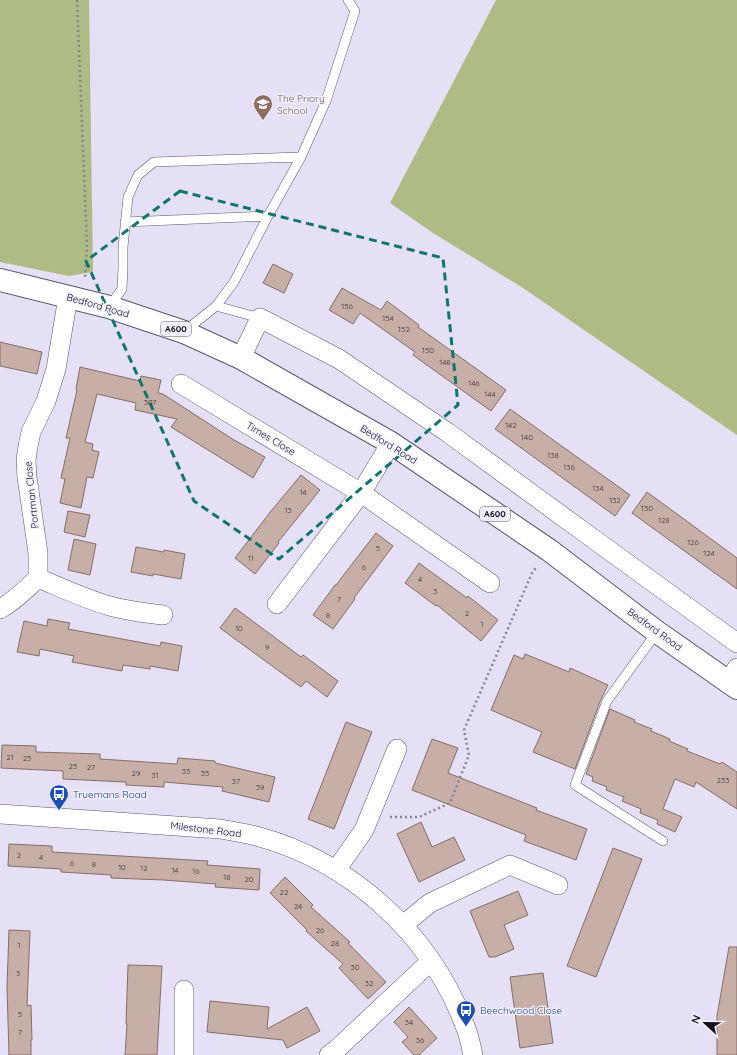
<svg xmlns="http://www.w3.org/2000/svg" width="737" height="1055" viewBox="0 0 737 1055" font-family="Quicksand,sans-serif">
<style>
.green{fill:#afbb84}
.building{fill:#c7aea7;stroke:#846e68}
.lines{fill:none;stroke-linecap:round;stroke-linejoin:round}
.service-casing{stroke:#5c5769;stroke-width:10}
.minor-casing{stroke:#5c5769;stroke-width:20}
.primary-casing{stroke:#5c5769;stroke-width:24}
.path{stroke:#878393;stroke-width:2.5;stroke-dasharray:2 3;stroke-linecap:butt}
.service{stroke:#fff;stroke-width:9}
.minor{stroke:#fff;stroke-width:19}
.primary{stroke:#fff;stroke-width:22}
.marked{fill:none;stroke:#0f766e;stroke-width:3;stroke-dasharray:8 5;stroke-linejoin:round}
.labels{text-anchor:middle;stroke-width:3;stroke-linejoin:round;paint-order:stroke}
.number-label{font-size:8px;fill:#3f383c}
.shield{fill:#f2effc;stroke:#55535c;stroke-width:1}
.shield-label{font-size:9px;font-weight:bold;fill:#121018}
.education-label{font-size:10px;fill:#785e54;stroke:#f2effc;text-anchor:start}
.street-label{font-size:10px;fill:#121018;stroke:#f2effc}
.transit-label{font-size:10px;fill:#164399;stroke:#f2effc;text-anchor:start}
</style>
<rect width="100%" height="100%" fill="#e5e0f6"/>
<path class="green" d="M0 0H89L93 272 69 276 0 262Z
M496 0H737V435L523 288 433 233 390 203Z"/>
<path class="building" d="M273 264 293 274 284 293 263 283Z
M342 288 381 310 387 301 419 325 418 327 506 390 491 411 413 355 415 352 360 313 353 324 329 310Z
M0 342 42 352 37 374 0 366Z
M80 367 140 381 141 376 161 380 158 393 163 394 234 440 265 457 253 478 171 427 177 419 135 410 136 403 97 394 85 442 93 444 92 450 99 452 93 478 87 477 81 508 60 503 65 479 61 478 70 438H66L77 390 76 389Z
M510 409 630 495 615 516 495 429Z
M301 475 320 490 278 542 279 543 255 574 235 558 271 511Z
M647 492 737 558V589L632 513Z
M68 511 90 515 85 537 64 532Z
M376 533 393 546 354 598 355 599 333 629 313 615 335 585H336Z
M74 539 96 544 90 575 68 570Z
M136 547 164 552V550L185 554 181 579 153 574V576L131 572Z
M419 563 467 598 468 596 498 620 481 641 437 605 436 606 405 583Z
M235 608 301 657 303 655 338 681 327 697 306 681 301 687 220 628Z
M48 619 70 623 68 629 160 646 161 642 182 646 178 671 150 666V669L123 665 122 671 72 662 74 656 40 649 39 656 17 652 24 621 47 626Z
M525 654 569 672 570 668 608 685 601 699 575 769 533 752 542 732 491 710 514 655 523 659Z
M610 709 635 720 634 722 652 729 651 731 670 739 669 741 688 749 687 751 720 764 722 762 737 772V809L696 782 694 787 675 779 663 809 682 817 675 832 657 824 658 820 640 813 641 809 622 801 624 797 606 790 607 787 592 781 593 777 586 774Z
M346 722 372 732 334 829 308 819Z
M432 739 458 748 448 773 537 808 536 810 587 829 576 860 524 841 526 835 412 790Z
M2 745 36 746V752L100 754V759L177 764 178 758 215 761V763L275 777 269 802 222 791 223 787 164 782V787L126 785V782L63 779V771L1 768Z
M421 822 432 847 454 837 465 860 419 882 397 834Z
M9 844 52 846V852L208 861 207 865 260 869 259 890 215 887 216 884 164 880 111 878V875L61 872V869L8 866Z
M613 848 642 859 596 977 567 966Z
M285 877 313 905 311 907 350 942 348 943 386 982 368 999 339 968 343 964 306 931 307 930 270 893Z
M518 891 528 915 504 925 514 949 495 957H489L470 911Z
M9 930 30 931 27 1006 31 1005 32 1040H31V1055H9L7 987Z
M729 947H737V1055H717V1016Z
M128 965 162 966 157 1055H125L127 1024H126Z
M543 973 553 1043 520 1048 510 977Z
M210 1001 269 1007 267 1029 307 1007 320 1031 287 1048 283 1040 207 1032Z
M409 1007 437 1038 419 1055H414L402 1042 408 1037 394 1022Z"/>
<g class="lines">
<g class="service-casing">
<path id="service" d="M125 222 268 216
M216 306 260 318
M109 307 122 289 123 267V247L128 197 138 175 154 162 301 157
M185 331 216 306 234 282 268 216 301 157 326 101 355 11 348 0
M657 632 607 701 575 785 663 841"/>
</g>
<g class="minor-casing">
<path id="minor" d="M241 358 260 318 339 359 447 432 599 543 737 643
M181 384 361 493 490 583
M38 578C62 588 85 599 110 606 128 611 145 613 163 615
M277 604 361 493 391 443
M0 609C15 601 26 589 38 578V553L27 477 26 460 28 446 31 432 46 401 56 369 68 297
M729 682 737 668
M0 814 220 829C232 831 244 833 256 836 350 861 431 934 465 1026 469 1035 471 1045 473 1055
M336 870 364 830 397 749
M403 925 430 903 510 865 558 885
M184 1055V990
M329 1055 337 1049 431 961"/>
</g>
<g class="primary-casing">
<path id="primary" d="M0 280 109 307 184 332 241 358 391 443 549 550 657 632 737 688"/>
</g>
<path class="path" d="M77 0 87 246 85 279
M390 817H419L450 803 469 755 464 730 532 573 537 566"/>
<use href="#service" class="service"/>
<use href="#minor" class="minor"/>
<use href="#primary" class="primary"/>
</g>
<path class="marked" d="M180 191 443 258 458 405 279 559 194 501 86 261Z"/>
<defs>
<g id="school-pin" transform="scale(1)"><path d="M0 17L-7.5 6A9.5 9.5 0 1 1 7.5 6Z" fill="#8d6e63" stroke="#f2effc"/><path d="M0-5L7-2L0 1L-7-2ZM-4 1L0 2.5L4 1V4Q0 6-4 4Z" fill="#fff"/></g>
<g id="bus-pin" transform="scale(1)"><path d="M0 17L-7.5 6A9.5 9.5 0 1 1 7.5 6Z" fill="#1a4fb4" stroke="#f2effc"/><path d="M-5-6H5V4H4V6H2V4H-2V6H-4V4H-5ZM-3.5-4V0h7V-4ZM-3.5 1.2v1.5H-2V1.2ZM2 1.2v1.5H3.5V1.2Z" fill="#fff"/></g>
</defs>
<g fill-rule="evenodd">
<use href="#school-pin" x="263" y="104"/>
<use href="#bus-pin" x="59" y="794"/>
<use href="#bus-pin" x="466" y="1010"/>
</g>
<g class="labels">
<g class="number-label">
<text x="347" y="309">156</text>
<text x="388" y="321">154</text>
<text x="404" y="332">152</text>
<text x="428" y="353">150</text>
<text x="445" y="365">148</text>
<text x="474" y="386">146</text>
<text x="490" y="397">144</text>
<text x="150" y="405">307</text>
<text x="511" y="428">142</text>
<text x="527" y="440">140</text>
<text x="553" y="458">138</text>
<text x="569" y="470">136</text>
<text x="598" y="491">134</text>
<text x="303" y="495">14</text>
<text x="615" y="503">132</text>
<text x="647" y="511">130</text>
<text x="288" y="513">13</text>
<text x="664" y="523">128</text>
<text x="693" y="545">126</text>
<text x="378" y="551">5</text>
<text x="709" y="556">124</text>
<text x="251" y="561">11</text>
<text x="364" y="570">6</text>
<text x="420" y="582">4</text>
<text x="435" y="594">3</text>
<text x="339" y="602">7</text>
<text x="467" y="616">2</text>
<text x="328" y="618">8</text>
<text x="482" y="627">1</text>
<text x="239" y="631">10</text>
<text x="267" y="650">9</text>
<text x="10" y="760">21</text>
<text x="27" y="761">23</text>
<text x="73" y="769">25</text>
<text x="91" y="770">27</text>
<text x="186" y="774">33</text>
<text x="136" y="776">29</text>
<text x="205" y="776">35</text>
<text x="155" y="778">31</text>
<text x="723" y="783">233</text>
<text x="236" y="784">37</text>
<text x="260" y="790">39</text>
<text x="19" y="858">2</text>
<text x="41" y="860">4</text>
<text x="72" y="866">6</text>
<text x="94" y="867">8</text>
<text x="122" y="870">10</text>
<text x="144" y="871">12</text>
<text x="175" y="873">14</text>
<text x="196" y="874">16</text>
<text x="227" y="880">18</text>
<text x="249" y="882">20</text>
<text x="284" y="895">22</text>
<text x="298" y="909">24</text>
<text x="320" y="933">26</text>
<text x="335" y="946">28</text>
<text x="19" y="948">1</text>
<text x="355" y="970">30</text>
<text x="18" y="976">3</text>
<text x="369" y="986">32</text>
<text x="20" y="1017">5</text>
<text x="409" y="1025">34</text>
<text x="20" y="1035">7</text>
<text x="420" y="1043">36</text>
</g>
<g class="shield">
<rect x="161" y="322" width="30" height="14" rx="3"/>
<rect x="480" y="507" width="30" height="14" rx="3"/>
</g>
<g class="shield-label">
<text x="176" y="332">A600</text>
<text x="495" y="517">A600</text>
</g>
<g class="education-label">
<text x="277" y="102">The Priory<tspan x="277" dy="12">School</tspan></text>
</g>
<g class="street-label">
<text transform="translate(98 305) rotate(16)" y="4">Bedford Road</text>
<text transform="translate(271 438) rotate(31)" y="4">Times Close</text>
<text transform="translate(389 444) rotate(32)" y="4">Bedford Road</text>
<text transform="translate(31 495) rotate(-96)" y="4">Portman Close</text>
<text transform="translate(655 629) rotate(36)" y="4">Bedford Road</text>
<text transform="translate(206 829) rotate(7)" y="4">Milestone Road</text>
</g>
<g class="transit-label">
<text x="73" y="798">Truemans Road</text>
<text x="480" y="1014">Beechwood Close</text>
</g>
</g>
<g transform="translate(705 1023) rotate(292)" stroke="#f2effc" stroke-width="3" paint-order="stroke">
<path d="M0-3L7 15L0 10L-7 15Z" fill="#121018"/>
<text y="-6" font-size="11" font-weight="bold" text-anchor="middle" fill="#121018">N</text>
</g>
</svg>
